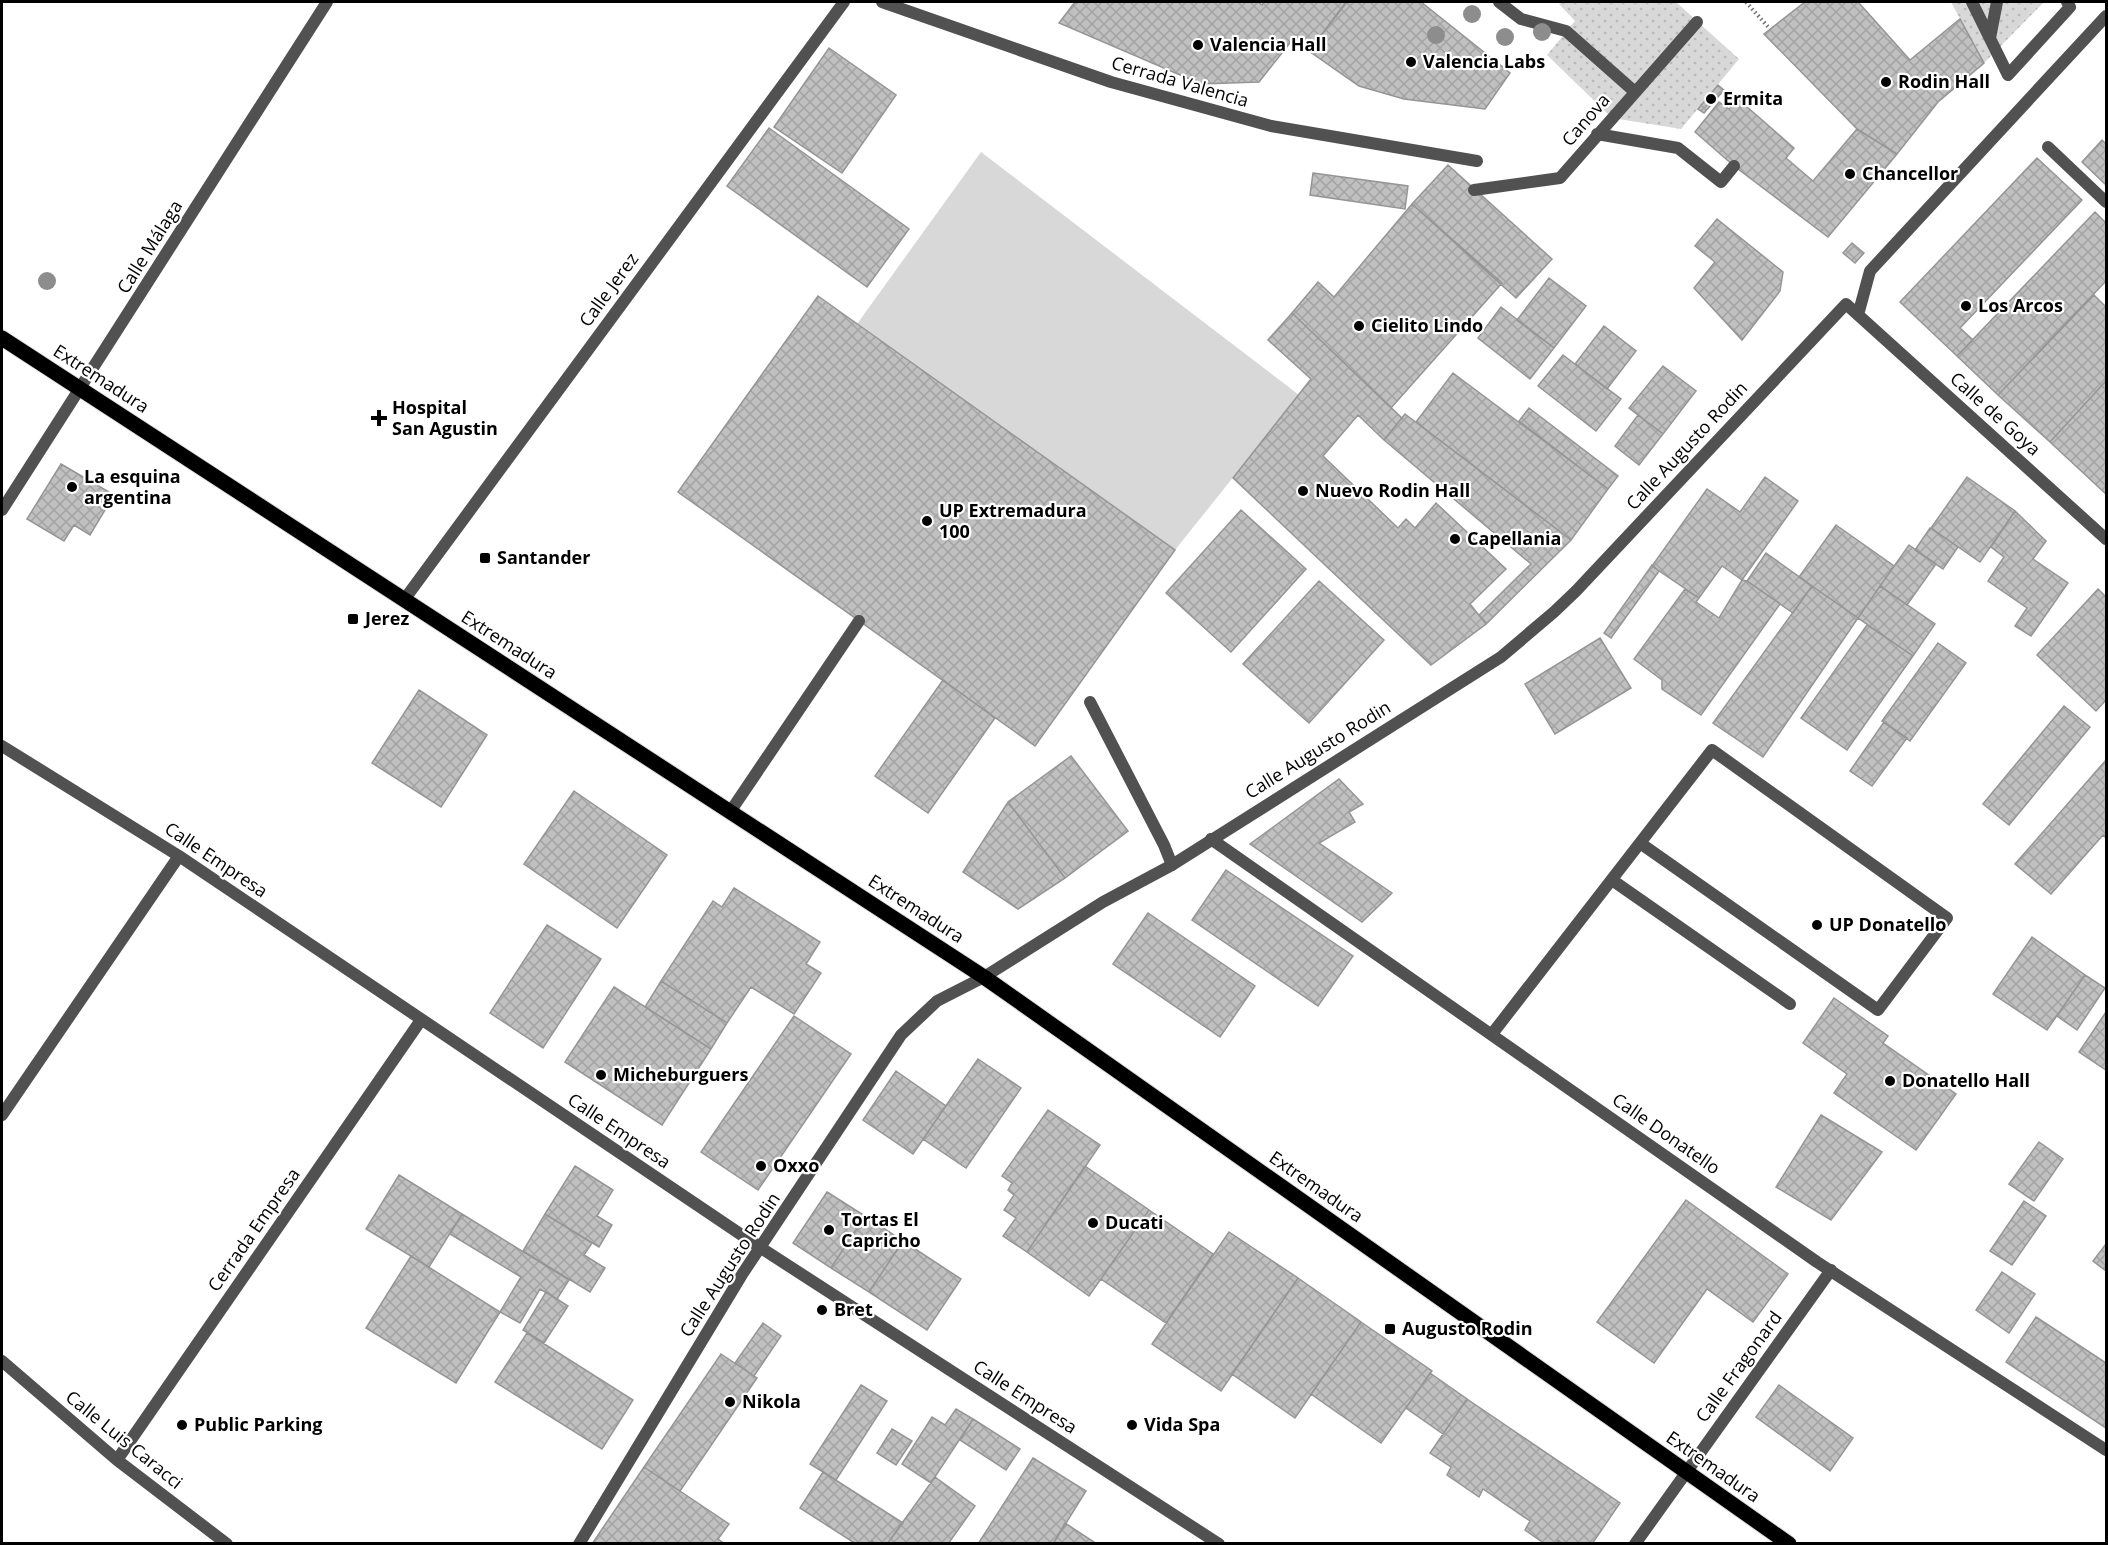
<svg xmlns="http://www.w3.org/2000/svg" width="2108" height="1545" viewBox="0 0 2108 1545" font-family="'Open Sans',sans-serif">
<style>
.grass{fill:url(#grass-dots)}
.garden{fill:#d8d8d8}
.building{fill:url(#building-cross-hatch);stroke:#959595;stroke-width:1.5}
.lines{fill:none;stroke-linecap:round;stroke-linejoin:round}
.primary-casing{stroke:#dbdbdb;stroke-width:17}
.path{stroke:#737373;stroke-width:4;stroke-dasharray:1.5 3;stroke-linecap:butt}
.service{stroke:#515151;stroke-width:12}
.pedestrian{stroke:#515151;stroke-width:12}
.minor{stroke:#515151;stroke-width:12}
.primary{stroke:#000;stroke-width:15}
.tree{fill:#8d8d8d}
.poi-dot{fill:#000;stroke:#fff;stroke-width:2}
.labels{text-anchor:middle;stroke-width:4.5;stroke-linejoin:round;paint-order:stroke}
.poi-label{font-size:18px;font-weight:bold;fill:#000;stroke:#fff;text-anchor:start}
.street-label{font-size:18px;fill:#000;stroke:#fff}
</style>
<defs>
<pattern id="grass-dots" width="8" height="8" patternUnits="userSpaceOnUse" patternTransform="scale(1.5)"><rect width="8" height="8" fill="#d8d8d8"/><path d="M2 2h.1M6 6h.1" fill="none" stroke="#b8b8b8" stroke-width="1.8" stroke-linecap="round"/></pattern>
<pattern id="building-cross-hatch" width="8" height="8" patternUnits="userSpaceOnUse" patternTransform="scale(1.5)"><rect width="8" height="8" fill="#c0c0c0"/><path d="M0 0l8 8M0 8l8-8" fill="none" stroke="#a3a3a3"/></pattern>
</defs>
<rect width="100%" height="100%" fill="#fff"/>
<path class="grass" d="M1562 2H1676L1697 21 1635 91 1567 30 1575 21 1559 4Z
M1951 2H2044L1984 63Z
M1699 23 1739 59 1681 129 1612 118Z
M1566 32 1633 92 1611 117 1547 55Z"/>
<path class="garden" d="M981 152 1299 395 1175 550 857 324Z"/>
<path class="building" d="M1075 2H1258L1262 5 1264 2H1347L1309 51 1293 39 1259 82 1201 84 1059 23Z
M1346 2H1421L1510 73 1485 109 1404 99 1359 86 1309 51Z
M1805 2H1861L1859 3 1910 60 1960 19 1984 63 1938 102 1897 154 1857 129 1764 34Z
M829 48 896 95 842 173 774 127Z
M1718 85 1724 90 1704 113 1698 109Z
M1738 99 1794 148 1786 158 1813 181 1857 129 1897 154 1828 237 1734 166 1695 132 1719 102 1729 109Z
M769 128 909 229 867 287 727 186Z
M2102 140 2106 144V185L2082 162Z
M2037 158 2082 200 1960 328 1973 340 1957 356 1900 302Z
M1448 165 1552 259 1516 298 1412 204Z
M1313 173 1408 186 1405 209 1310 195Z
M1412 204 1502 283 1391 408 1292 313 1318 282 1334 297Z
M2095 212 2106 223V281L1998 395 1957 356Z
M1717 219 1783 272 1780 291 1742 340 1694 288 1715 262 1695 246Z
M1852 243 1864 253 1855 263 1843 253Z
M1549 278 1586 306 1554 348 1517 320Z
M2094 295 2106 307V381L2050 442 1998 395Z
M818 296 1175 550 1035 746 678 492Z
M1501 307 1554 348 1530 379 1478 338Z
M1292 313 1402 418 1384 440 1358 415 1323 456 1398 528 1406 519 1415 528 1436 503 1506 569 1470 604 1486 624 1431 665 1233 478 1311 379 1268 340Z
M1604 326 1636 351 1607 389 1575 364Z
M1563 355 1621 399 1596 431 1538 386Z
M1663 366 1696 391 1663 434 1629 408Z
M1453 373 1608 489 1571 540 1416 422Z
M2106 381V494L2050 442Z
M1529 408 1618 476 1608 489 1519 421Z
M1405 414 1571 540 1486 624 1479 615 1531 564 1384 440Z
M1638 415 1663 434 1639 465 1615 446Z
M61 464 114 495 90 535 74 525 64 541 27 519Z
M1765 477 1798 501 1742 580 1722 566 1699 598 1652 566 1707 489 1740 512Z
M1967 477 2015 511 1980 562 1931 528Z
M1241 510 1306 569 1231 652 1166 593Z
M2015 511 2046 541 2033 559 2068 583 2031 636 2015 626 2027 608 1988 581 2004 557 1991 547Z
M1836 525 1894 566 1858 618 1799 577Z
M1930 528 1958 547 1943 569 1915 550Z
M1909 545 1936 564 1907 605 1880 586Z
M1766 553 1812 586 1793 613 1747 581Z
M1652 565 1659 571 1611 638 1604 633Z
M1742 580 1747 581 1780 604 1701 715 1662 689V680L1634 659 1685 589 1699 598 1696 602 1719 618Z
M1319 581 1384 640 1309 723 1243 664Z
M1812 586 1858 618 1763 757 1713 723Z
M1880 586 1935 624 1913 656 1858 618Z
M2098 589 2106 597V700L2096 711 2037 655Z
M1867 625 1913 656 1847 750 1801 718Z
M1600 638 1631 688 1555 734 1525 684Z
M1938 643 1966 663 1910 741 1882 721Z
M943 680 995 718 928 813 875 776Z
M419 690 487 735 441 807 372 763Z
M2064 706 2090 727 2009 825 1983 804Z
M1884 722 1907 738 1872 786 1850 771Z
M1071 756 1128 831 1065 878 1008 802Z
M2106 760V838L2103 835 2051 894 2015 864Z
M1339 779 1363 804 1349 812 1355 822 1319 843 1392 893 1362 922 1250 844Z
M574 791 667 855 617 928 524 864Z
M1008 802 1065 878 1018 909 963 872Z
M1226 870 1353 956 1318 1006 1192 920Z
M734 888 820 942 806 964 821 973 794 1014 751 987 727 1023 661 981 713 901 722 907Z
M1148 913 1255 986 1220 1037 1113 964Z
M547 925 601 959 543 1048 490 1013Z
M2032 937 2085 975 2047 1030 1993 994Z
M2085 975 2105 988 2077 1030 2057 1016Z
M661 981 727 1023 711 1049 645 1007Z
M614 987 711 1049 662 1125 565 1062Z
M1834 998 1888 1036 1883 1043 1956 1094 1916 1150 1834 1093 1847 1074 1803 1043Z
M2106 1012V1070L2079 1052Z
M794 1016 851 1054 758 1190 701 1152Z
M978 1059 1021 1088 966 1168 923 1139Z
M896 1071 946 1106 913 1154 863 1120Z
M1048 1110 1100 1145 1027 1252 1003 1236 1016 1218 1004 1210 1014 1195 1008 1190 1012 1183 1002 1176Z
M1821 1115 1882 1152 1831 1220 1776 1187Z
M2039 1142 2063 1159 2034 1201 2009 1184Z
M575 1166 613 1190 597 1216 612 1225 599 1247 545 1214Z
M1085 1166 1149 1210 1089 1296 1027 1252Z
M399 1175 462 1214 429 1267 366 1229Z
M827 1192 865 1216 831 1268 793 1243Z
M1686 1200 1788 1274 1753 1322 1707 1289 1654 1363 1597 1322Z
M2024 1201 2046 1216 2012 1265 1990 1251Z
M1149 1210 1213 1254 1166 1323 1101 1279Z
M462 1214 569 1280 557 1299 540 1289 520 1323 500 1312 521 1277 450 1234Z
M545 1214 592 1243 584 1255 605 1268 590 1292 523 1251Z
M865 1216 903 1241 869 1292 831 1268Z
M1229 1232 1298 1278 1221 1391 1152 1344Z
M903 1241 961 1279 927 1330 869 1292Z
M2106 1244V1271L2093 1261Z
M411 1256 500 1312 456 1383 366 1328Z
M2002 1272 2035 1294 2009 1333 1976 1310Z
M1298 1278 1361 1322 1295 1418 1232 1374Z
M546 1292 568 1306 544 1343 523 1330Z
M2036 1317 2106 1363V1428L2006 1362Z
M1361 1322 1432 1371 1381 1443 1311 1394Z
M763 1323 781 1336 754 1376 735 1363Z
M527 1333 633 1400 602 1449 495 1382Z
M721 1354 757 1378 680 1491 644 1467Z
M1430 1373 1467 1399 1443 1434 1406 1408Z
M861 1385 887 1401 836 1480 810 1464Z
M1779 1385 1853 1438 1830 1471 1756 1417Z
M1467 1399 1620 1503 1592 1544H1563L1558 1540 1556 1544H1545L1525 1530 1530 1521 1483 1489 1479 1497 1447 1475 1451 1467 1430 1453Z
M956 1409 973 1419 931 1483 902 1464 932 1417 945 1425Z
M973 1419 1020 1449 1006 1470 960 1440Z
M892 1429 912 1441 896 1465 877 1453Z
M1033 1458 1086 1491 1053 1544H978Z
M644 1467 729 1524 718 1539 725 1544H592Z
M823 1472 903 1523 887 1544H875L872 1541 870 1544H856L800 1508Z
M935 1477 975 1506 948 1544H887Z
M1065 1523 1097 1544H1053Z"/>
<g class="lines">
<g class="primary-casing">
<path id="primary" d="M2 338 984 977 1789 1544"/>
</g>
<path class="path" d="M1746 2 1770 29"/>
<path class="service" d="M1090 702 1164 845 1172 865
M730 812 859 621
M1612 880 1790 1004
M1492 1034 1712 750 1947 918 1878 1010 1640 843"/>
<path class="pedestrian" d="M1499 2 1521 19 1566 31 1635 92
M1972 2 2008 75 2070 7 2067 2
M1990 38 1997 2
M1597 134 1678 148 1721 182 1734 166
M2048 147 2106 202
M1474 190 1560 178 1697 22"/>
<path class="minor" d="M882 2 1111 82 1271 126 1477 161
M1858 315 1870 271 2106 16
M2 510 327 2
M404 600 844 2
M2 746 179 856 761 1248 1219 1544
M1211 839 1817 1262 2106 1450
M2 1115 179 856
M2 1361 117 1460 227 1544
M117 1460 421 1020
M579 1544 743 1273 901 1035 937 1001 984 977 1103 902 1172 865 1501 657 1554 612 1576 591 1846 304 2106 539
M1635 1544 1831 1270"/>
<use href="#primary" class="primary"/>
</g>
<g class="tree">
<circle cx="1472" cy="14" r="9"/>
<circle cx="1542" cy="32" r="9"/>
<circle cx="1436" cy="35" r="9"/>
<circle cx="1505" cy="37" r="9"/>
<circle cx="47" cy="281" r="9"/>
</g>
<g class="poi-dot">
<circle cx="1198" cy="45" r="6"/>
<circle cx="1411" cy="62" r="6"/>
<circle cx="1886" cy="82" r="6"/>
<circle cx="1711" cy="99" r="6"/>
<circle cx="1850" cy="174" r="6"/>
<circle cx="1966" cy="306" r="6"/>
<circle cx="1359" cy="326" r="6"/>
<path d="M376 409h6v6h6v6h-6v6h-6v-6h-6v-6h6z"/>
<circle cx="72" cy="487" r="6"/>
<circle cx="1303" cy="491" r="6"/>
<circle cx="927" cy="521" r="6"/>
<circle cx="1455" cy="539" r="6"/>
<rect x="479" y="552" width="12" height="12" rx="3"/>
<rect x="347" y="613" width="12" height="12" rx="3"/>
<circle cx="1817" cy="925" r="6"/>
<circle cx="601" cy="1075" r="6"/>
<circle cx="1890" cy="1081" r="6"/>
<circle cx="761" cy="1166" r="6"/>
<circle cx="1093" cy="1223" r="6"/>
<circle cx="829" cy="1230" r="6"/>
<circle cx="822" cy="1310" r="6"/>
<rect x="1384" y="1323" width="12" height="12" rx="3"/>
<circle cx="730" cy="1402" r="6"/>
<circle cx="182" cy="1425" r="6"/>
<circle cx="1132" cy="1425" r="6"/>
</g>
<g class="labels">
<g class="poi-label">
<text x="1210" y="51">Valencia Hall</text>
<text x="1423" y="68">Valencia Labs</text>
<text x="1898" y="88">Rodin Hall</text>
<text x="1723" y="105">Ermita</text>
<text x="1862" y="180">Chancellor</text>
<text x="1978" y="312">Los Arcos</text>
<text x="1371" y="332">Cielito Lindo</text>
<text x="392" y="414">Hospital<tspan x="392" dy="21">San Agustin</tspan></text>
<text x="84" y="483">La esquina<tspan x="84" dy="21">argentina</tspan></text>
<text x="1315" y="497">Nuevo Rodin Hall</text>
<text x="939" y="517">UP Extremadura<tspan x="939" dy="21">100</tspan></text>
<text x="1467" y="545">Capellania</text>
<text x="497" y="564">Santander</text>
<text x="365" y="625">Jerez</text>
<text x="1829" y="931">UP Donatello</text>
<text x="613" y="1081">Micheburguers</text>
<text x="1902" y="1087">Donatello Hall</text>
<text x="773" y="1172">Oxxo</text>
<text x="841" y="1226">Tortas El<tspan x="841" dy="21">Capricho</tspan></text>
<text x="1105" y="1229">Ducati</text>
<text x="834" y="1316">Bret</text>
<text x="1402" y="1335">Augusto Rodin</text>
<text x="742" y="1408">Nikola</text>
<text x="194" y="1431">Public Parking</text>
<text x="1144" y="1431">Vida Spa</text>
</g>
<g class="street-label">
<text transform="translate(1180 82) rotate(16)" y="6">Cerrada Valencia</text>
<text transform="translate(1586 120) rotate(-49)" y="6">Canova</text>
<text transform="translate(150 247) rotate(-58)" y="6">Calle Málaga</text>
<text transform="translate(609 290) rotate(-54)" y="6">Calle Jerez</text>
<text transform="translate(101 379) rotate(33)" y="6">Extremadura</text>
<text transform="translate(1995 414) rotate(42)" y="6">Calle de Goya</text>
<text transform="translate(1687 446) rotate(-47)" y="6">Calle Augusto Rodin</text>
<text transform="translate(509 645) rotate(33)" y="6">Extremadura</text>
<text transform="translate(1318 750) rotate(-32)" y="6">Calle Augusto Rodin</text>
<text transform="translate(216 860) rotate(34)" y="6">Calle Empresa</text>
<text transform="translate(916 909) rotate(33)" y="6">Extremadura</text>
<text transform="translate(619 1131) rotate(34)" y="6">Calle Empresa</text>
<text transform="translate(1666 1134) rotate(35)" y="6">Calle Donatello</text>
<text transform="translate(1316 1187) rotate(35)" y="6">Extremadura</text>
<text transform="translate(254 1230) rotate(-55)" y="6">Cerrada Empresa</text>
<text transform="translate(730 1265) rotate(-57)" y="6">Calle Augusto Rodin</text>
<text transform="translate(1739 1367) rotate(-54)" y="6">Calle Fragonard</text>
<text transform="translate(1025 1397) rotate(33)" y="6">Calle Empresa</text>
<text transform="translate(124 1440) rotate(39)" y="6">Calle Luis Caracci</text>
<text transform="translate(1713 1467) rotate(35)" y="6">Extremadura</text>
</g>
</g>
<rect width="2108" height="1545" fill="none" stroke="#000000" stroke-width="6"/>
</svg>
